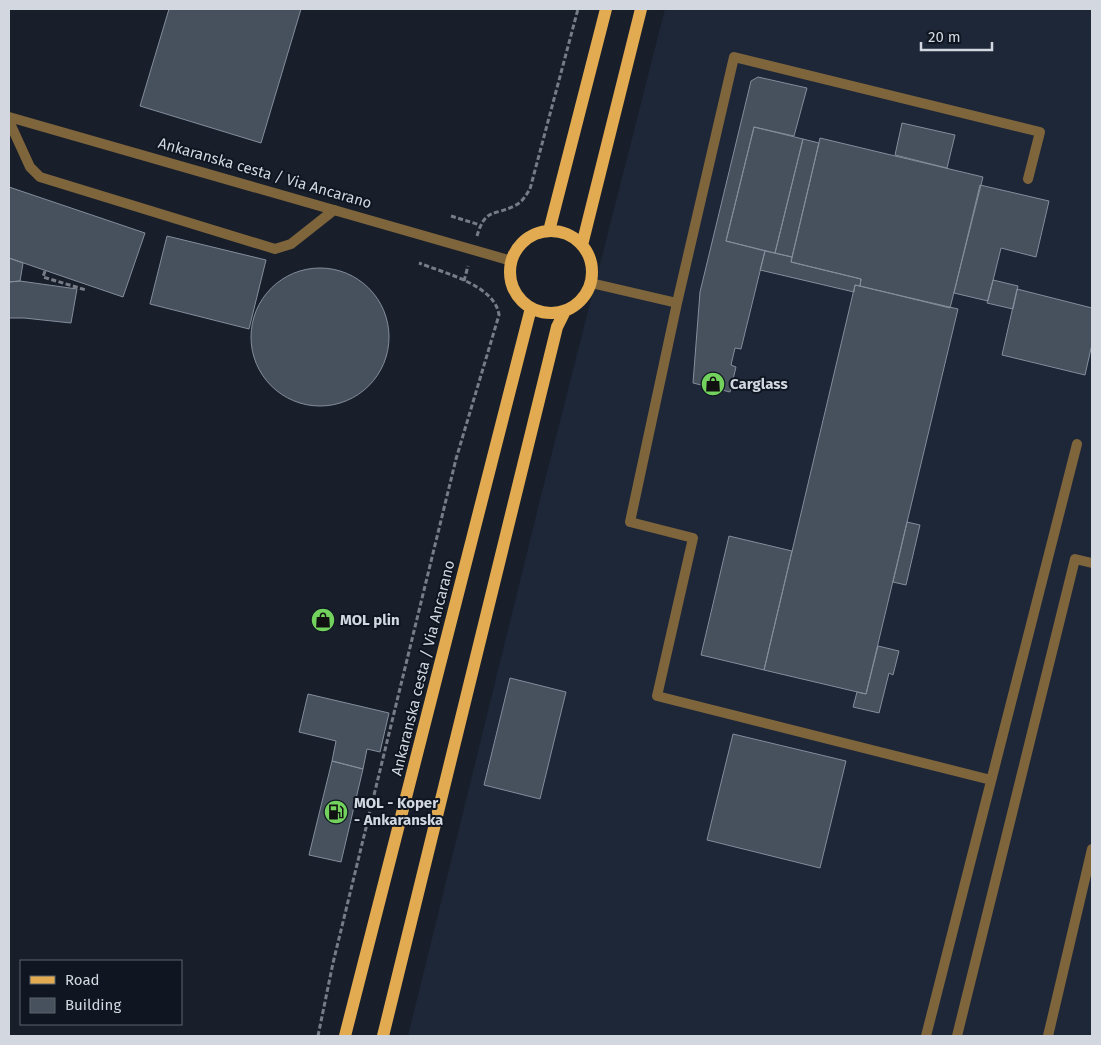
<svg xmlns="http://www.w3.org/2000/svg" width="1101" height="1045" viewBox="0 0 1101 1045" font-family="'Fira Sans',sans-serif">
<style>
.built{fill:#1d2738}
.building{fill:#47505d;stroke:#848d9c}
.lines{fill:none;stroke-linecap:round;stroke-linejoin:round}
.path{stroke:#777d87;stroke-width:3;stroke-dasharray:5 2.5;stroke-linecap:butt}
.service{stroke:#7f653c;stroke-width:10}
.minor{stroke:#7f653c;stroke-width:10}
.primary{stroke:#e2ab51;stroke-width:12}
.labels{text-anchor:middle;stroke-width:4;stroke-linejoin:round;paint-order:stroke}
.street-label{font-size:15px;fill:#d3d8e0;stroke:#0f1621}
.poi-label{font-size:15px;font-weight:bold;fill:#d3d8e0;stroke:#0f1621;text-anchor:start}
</style>
<rect width="100%" height="100%" fill="#181f2b"/>
<path class="built" d="M665 9H1092V1036H408L541 496Z"/>
<path class="building" d="M169 9H301L261 143 140 106Z
M758 77 807 88 794 136 754 127 726 241 765 251 741 349 735 348 731 365 736 367 730 392 693 383 700 292 751 81Z
M902 123 955 135 947 168 895 155Z
M754 127 803 139 775 253 726 241Z
M820 138 983 177 950 308 860 286 861 279 791 262Z
M803 139 819 143 792 257 775 253Z
M980 185 1049 201 1036 257 1001 248 988 301 954 293Z
M9 187 145 233 123 297 9 258Z
M167 236 266 260 249 329 150 304Z
M765 251 792 257 791 262 861 279 860 286 855 285 854 292 760 270Z
M9 258 23 263 20 281 9 282Z
M251 337a69 69 0 1 1 138 0a69 69 0 1 1-138 0Z
M993 280 1018 286 1013 309 987 303Z
M20 281 77 289 71 323 24 318H9V282Z
M855 285 958 309 866 694 764 670Z
M1017 289 1092 308V344L1085 375 1002 355Z
M907 522 920 525 906 585 893 582Z
M729 536 792 551 764 670 701 655Z
M324 611 331 617 321 628 315 622Z
M878 646 899 651 893 675 889 673 879 713 853 707 857 692 866 694Z
M510 678 566 692 540 799 484 785Z
M308 694 389 713 380 752 367 749 363 769 332 761 336 741 299 732Z
M733 734 846 761 820 868 707 840Z
M332 761 363 769 341 862 309 855Z"/>
<g class="lines">
<path class="path" d="M451 216 480 225
M477 236C485 208 494 216 514 206 522 203 526 195 530 189L578 9
M45 271 43 277 86 290
M464 281 468 266
M318 1036 333 963 456 459 499 315C495 285 444 273 419 263"/>
<path class="service" d="M9 121 30 167 40 177 275 249 291 244 334 210
M591 283 677 303 734 57 1040 132 1028 179
M677 303 630 522 693 538 657 696 991 780
M926 1036 1077 444
M957 1036 1075 559 1092 563
M1048 1036 1092 849"/>
<path class="minor" d="M9 117 512 261"/>
<path class="primary" d="M510 272a41 41 0 1 1 82 0a41 41 0 1 1-82 0Z
M549 231 606 9
M582 245 641 9
M345 1036 531 308
M383 1036 557 327 565 311"/>
</g>
<defs>
<g id="shop-disc" transform="scale(1.25)"><circle r="9.5" fill="#72d25d" stroke="#0f1621"/><path d="M-5-2.5h2.3a2.7 3.5 0 0 1 5.4 0H5L5.5 6h-11ZM-1.5-2.5h3a1.5 2.3 0 0 0-3 0Z" fill="#111"/></g>
<g id="fuel-disc" transform="scale(1.25)"><circle r="9.5" fill="#72d25d" stroke="#0f1621"/><path d="M-5.5-6h7V0h2V4h1.3V-2.5L3-4.5l.8-.8L6-3V5H2.5V1h-1V6h-7ZM-4.2-4.7v3.2H.2V-4.7Z" fill="#111"/></g>
</defs>
<g fill-rule="evenodd">
<use href="#shop-disc" x="713" y="384"/>
<use href="#shop-disc" x="323" y="620"/>
<use href="#fuel-disc" x="336" y="812"/>
</g>
<g class="labels">
<g class="street-label">
<text transform="translate(265 173) rotate(16)" y="5">Ankaranska cesta / Via Ancarano</text>
<text transform="translate(423 668) rotate(-76)" y="5">Ankaranska cesta / Via Ancarano</text>
</g>
<g class="poi-label">
<text x="730" y="389">Carglass</text>
<text x="340" y="625">MOL plin</text>
<text x="354" y="808">MOL - Koper<tspan x="354" dy="17">- Ankaranska</tspan></text>
</g>
</g>
<rect width="1101" height="1045" fill="none" stroke="#d3d8e0" stroke-width="20"/>
<rect x="20" y="960" width="162" height="65" fill="#0f1621" stroke="#5d646d"/>
<rect x="30" y="976" width="25" height="8" fill="#e2ab51" stroke="#5d646d"/>
<text x="65" y="985" font-size="15" fill="#d3d8e0">Road</text>
<rect x="30" y="998" width="25" height="15" fill="#47505d" stroke="#5d646d"/>
<text x="65" y="1010" font-size="15" fill="#d3d8e0">Building</text>
<path d="M921 42v8h71v-8" fill="none" stroke="#d3d8e0" stroke-width="2.5"/>
<text x="928" y="42" font-size="15" fill="#d3d8e0" stroke="#0f1621" stroke-width="4" paint-order="stroke">20 m</text>
</svg>
